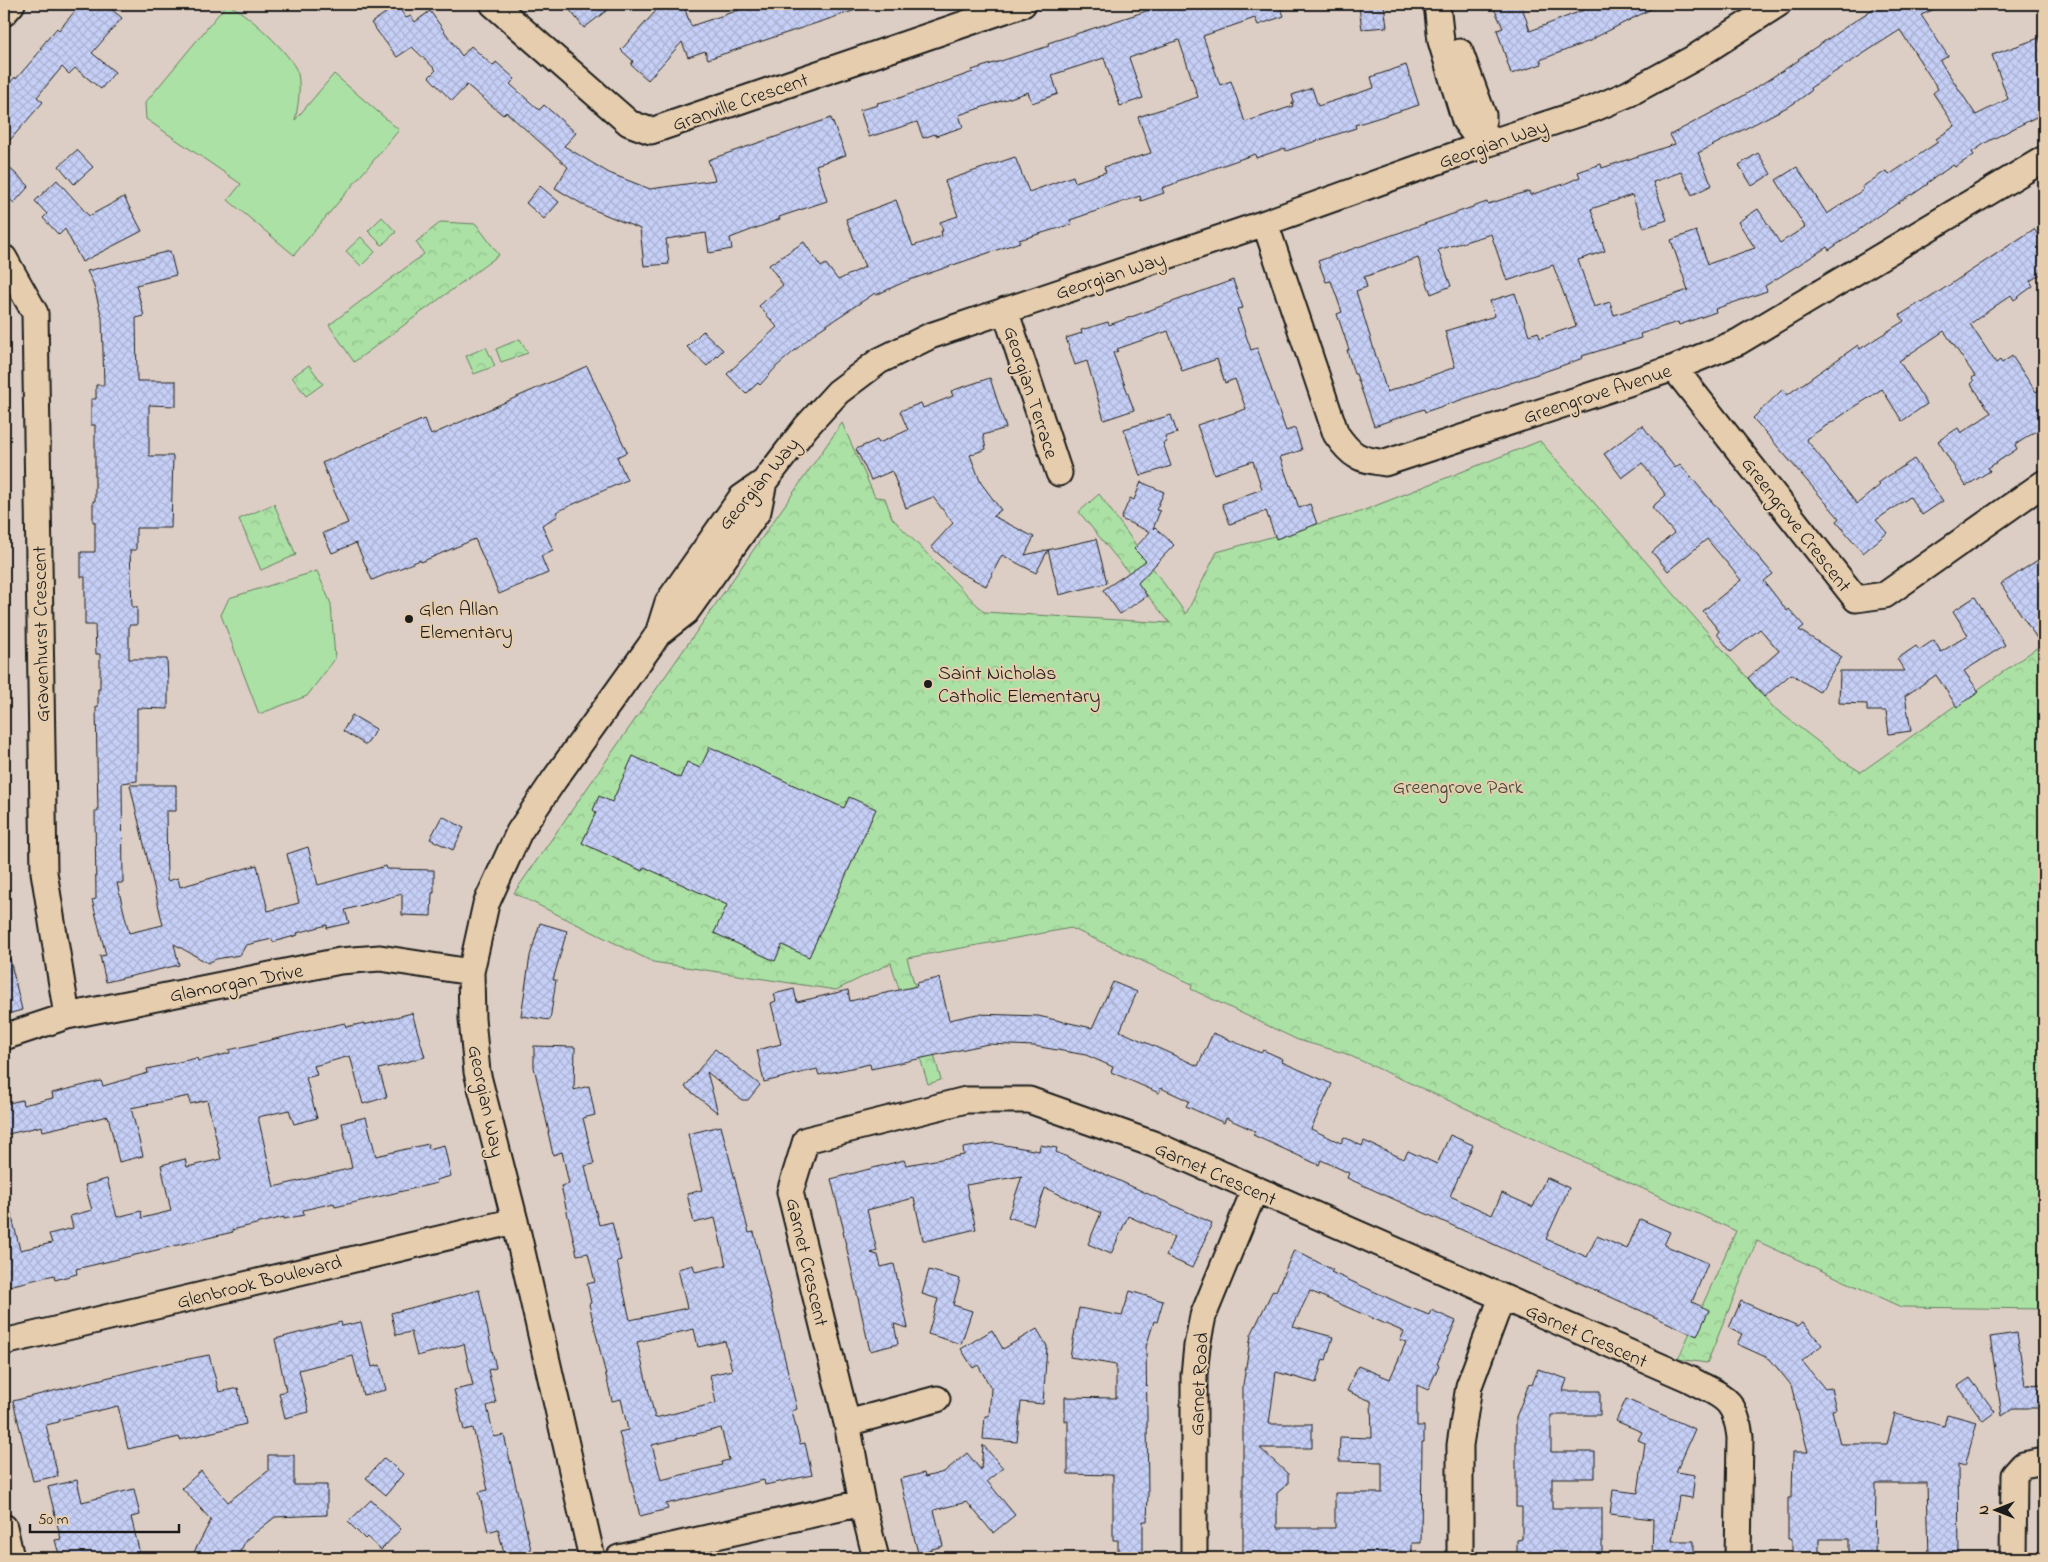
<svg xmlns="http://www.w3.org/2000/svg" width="2048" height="1562" viewBox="0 0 2048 1562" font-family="'Indie Flower',sans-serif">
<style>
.green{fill:#abe1a4;stroke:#647e60}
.forest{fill:url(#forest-crowns);stroke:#647e60}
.building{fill:url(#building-cross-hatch);stroke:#1c1c1c;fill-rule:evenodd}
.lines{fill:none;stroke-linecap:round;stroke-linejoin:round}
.minor-casing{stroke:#1c1c1c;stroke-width:29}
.minor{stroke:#e5cdae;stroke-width:25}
.poi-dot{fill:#1c1c1c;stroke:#e5cdae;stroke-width:2}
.labels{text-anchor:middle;stroke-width:4;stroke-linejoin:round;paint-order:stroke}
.street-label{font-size:20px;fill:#1c1c1c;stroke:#e5cdae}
.poi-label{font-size:20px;fill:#1c1c1c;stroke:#e5cdae;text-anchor:start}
.park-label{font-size:20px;fill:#394337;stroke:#e5cdae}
</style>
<defs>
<pattern id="forest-crowns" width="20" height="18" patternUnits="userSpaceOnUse" patternTransform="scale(1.25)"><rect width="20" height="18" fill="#abe1a4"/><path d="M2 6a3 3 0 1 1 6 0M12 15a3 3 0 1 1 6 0" fill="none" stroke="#93c08d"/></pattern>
<pattern id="building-cross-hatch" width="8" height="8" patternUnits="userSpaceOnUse" patternTransform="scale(1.25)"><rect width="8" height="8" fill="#c6cff6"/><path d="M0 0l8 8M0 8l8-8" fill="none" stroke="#aab1d2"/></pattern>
</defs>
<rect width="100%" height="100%" fill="#dccec4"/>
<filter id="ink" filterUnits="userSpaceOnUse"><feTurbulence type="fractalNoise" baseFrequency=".02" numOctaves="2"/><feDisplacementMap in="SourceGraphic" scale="10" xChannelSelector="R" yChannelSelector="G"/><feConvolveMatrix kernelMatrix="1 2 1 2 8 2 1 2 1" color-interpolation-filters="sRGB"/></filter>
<g filter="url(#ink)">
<path class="green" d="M227 4C245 11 293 55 298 74 301 89 298 107 295 120L334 74 399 130 294 255 228 200 241 184 146 119 145 103Z
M317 571 331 604 335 659 307 696 259 714 221 615 229 598Z"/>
<path class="forest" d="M382 217 396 232 382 245 368 231Z
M441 222 476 224 499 255 354 362 329 325 424 254 416 242Z
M361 237 375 252 361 266 346 251Z
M520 339 528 353 501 362 496 349Z
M486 347 495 366 474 374 466 356Z
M309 365 323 384 306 396 292 377Z
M842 423 875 497 885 498 892 518 984 612 1170 623 1079 512 1099 494 1186 614 1217 552 1357 513 1540 441 1773 707 1843 761 1861 772 2044 643V1309L1901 1307 1757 1241 1707 1363 1678 1359 1736 1231 1344 1053 1298 1040 1191 989 1192 984 1071 928 907 958 941 1080 928 1084 891 963 836 990 653 962 514 893Z
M274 504 296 555 261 570 239 519Z"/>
<path class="building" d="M81 4H105L122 18 92 53 115 72 101 89 75 68 69 74 62 67 37 97 43 102 4 147V90L15 77 16 79 42 49 40 48 57 28 59 30Z
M565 4H615L584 28Z
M662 4H683L691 26 739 10 736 4H868V6L708 59 705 51 688 57 682 42 648 80 631 65 633 61 621 50Z
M1168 4H1288V6L1281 9 1284 16 1258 25 1255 18 1203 36 1220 85 1231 81 1245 122 1293 106 1292 103 1294 102 1292 95 1312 88 1318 106 1374 88 1371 77 1406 65 1419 105 1355 125 1356 128 1286 151 1285 148 1256 158 1255 154 1178 181 1179 182 1162 188 1164 193 1141 201 1140 196 1070 220 1072 224 1019 240 1020 242 904 282 876 295 875 293 816 332 777 366 760 385 758 383 746 394 727 374 777 327 759 306 783 285 769 265 804 242 821 267 826 264 838 280 865 267 846 219 896 200 913 246 942 236 941 231H943L940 222 958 216 945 181 1015 157 1029 192 1073 176 1075 182 1106 172 1104 167 1151 153 1138 117 1198 97 1179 40 1129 58 1143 98 1120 106 1104 58 1052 75 1058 94 1032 103 1028 92 959 115 963 127 936 136 935 134 923 138 917 122 869 137 860 110 878 105 877 103 899 98 973 72 972 70 1049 46 1048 43Z
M1384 4 1387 27 1362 29 1359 7Z
M1492 4H1521L1530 31 1599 4H1661L1594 38 1595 39 1540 60 1542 64 1511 74 1497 30 1503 28Z
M1880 4H1946L1921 15 1948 56 1940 61 1976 115 2008 99 1992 55 2039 38 2044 51V113L1987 142 1972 152 1974 155 1955 167 1953 165 1927 183 1928 184 1912 195 1911 194 1829 250 1827 247 1765 286 1767 291 1715 309 1716 312 1679 325 1678 322 1640 334 1641 338 1582 356 1583 358 1561 366 1425 412 1424 409 1374 426 1356 374H1354L1347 350H1349L1337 314 1342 312 1331 281 1326 282 1318 261 1487 202 1488 204 1529 191 1530 195 1564 184 1580 177 1578 172 1601 164 1602 168 1675 144 1670 135 1743 96 1799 60 1798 59ZM1900 30 1938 89 1933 93 1955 126 1936 139 1938 142 1889 175 1886 171 1862 187 1863 190 1827 214 1797 167 1776 180 1805 227 1780 243 1758 209 1738 222 1755 248 1708 264 1696 231 1671 240 1688 290 1614 315 1610 302 1594 307 1578 260 1605 251 1591 209 1632 195 1644 228 1667 220 1653 182 1681 172 1692 195 1712 185 1698 153 1793 104 1811 91 1810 88ZM1491 234 1507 281 1553 265 1576 326 1540 338 1538 332 1529 335 1515 293 1490 301 1495 316 1445 331 1455 367 1387 392 1356 291 1367 287 1364 277 1418 258 1431 294 1451 286 1438 250Z
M397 5 406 18 411 16 415 22 430 11 462 56 471 46 493 66 496 62 515 79 510 84 539 110 544 105 576 133 564 146 609 173 650 189 715 180 708 160 831 118 846 155 816 165 827 201 779 217 780 219 730 238 732 249 709 253 706 233 666 239 669 264 644 266 640 229 587 207 555 188 568 167 506 112 503 115 467 85 452 101 429 77 436 70 412 47 397 57 371 23Z
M77 150 93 167 74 184 59 166Z
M1758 153 1771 174 1752 186 1739 165Z
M4 163 29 186 14 203 4 194Z
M57 180 89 216 124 197 142 231 82 262 65 229 59 235 43 218 47 214 35 201Z
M540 186 559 202 544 219 526 203Z
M2034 229 2044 244V272L2030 281 2033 286 2014 300 2011 295 1970 324 1996 363 2000 360 2002 363 2012 356 2036 392 2044 386V426L2015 445 2017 449 1988 468 1990 471 1966 486 1938 441 1958 428 1961 433 1991 413 1971 384 1974 381 1972 378 1975 376 1944 331 1899 361 1927 404 1902 421 1882 389 1806 439 1857 504 1880 485 1878 483 1914 459 1943 501 1922 515 1910 497 1876 520 1887 533 1863 553 1836 521 1839 518 1753 418 1783 389 1787 395 1858 345 1860 349 1877 338 1904 321 1900 315 1921 302 1922 303Z
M170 251 176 275 136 285 144 316 136 318 137 381H176V406L149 405V456H173L171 528H136V550H130L132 607H137V625H129V659H167L168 683V709L137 708V781L122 783 123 883H117L129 933 163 925 130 785H176V811H166L167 881 178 878 180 887 257 865 268 911 299 903 287 854 308 847 318 885 386 866 387 869 434 870V893H432L431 916 402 915V894L345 910 349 923 327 928V925L297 933 298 935 273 942 272 939 246 945 240 955 216 959 208 963 174 944 179 965 106 982 100 956 106 955 92 900 96 899 95 811H98L96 707H98V689H100V654H96L95 625H85V577H81V552H95V522H93V501H95V425H91V399H96V385H104L102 318 93 283 87 271Z
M1233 280 1243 308 1237 309 1251 350 1257 348 1286 431 1295 428 1302 450 1280 457 1290 486 1291 485 1299 508 1310 504 1317 524 1276 539 1266 511 1230 524 1222 504 1262 489 1253 461 1214 474 1206 450 1197 425 1246 409 1235 379 1225 383 1217 359 1182 371 1168 331 1117 349 1118 351 1113 353 1134 410 1104 420 1087 361 1075 365 1066 338 1082 333 1081 330 1108 322 1109 325Z
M703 331 723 350 707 366 687 347Z
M587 366 627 452 617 457 627 480 556 512 558 516 542 525 553 550 541 556 548 573 499 594 475 539 421 562 420 560 372 580 356 543 332 553 323 533 348 523 322 463 424 419 431 435Z
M990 378 1006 428 983 435 986 449 970 455 981 483 1001 510 993 516 1034 537 1025 555 1096 539 1107 583 1059 595 1048 550 1036 573 1002 555 986 586 959 572 931 547 953 523 933 497 906 508 892 471 871 480 856 449 877 440 879 443 908 430 900 411 921 403 923 408 953 396 951 391Z
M1171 415 1177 433 1165 437 1167 442 1163 443 1171 466 1140 476 1124 429Z
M1642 425 1675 468 1680 464 1773 574 1764 581 1787 611 1789 609 1804 626 1799 630 1842 657 1819 692 1791 674 1764 697 1748 678 1779 651 1760 629 1731 652 1717 634 1719 631 1703 611 1741 580 1707 539 1668 571 1652 552 1674 533 1652 507 1666 495 1642 463 1622 478 1604 454Z
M1141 482 1164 492 1156 510 1160 511 1153 529 1155 527 1174 545 1138 583 1147 596 1120 614 1103 590 1146 561 1134 549 1150 532 1121 519 1130 498 1134 500Z
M2044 556V649L2001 584Z
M1975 597 2005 645 1964 671 1979 692 1957 707 1936 675 1905 696 1911 731 1889 734 1886 711H1867V704L1839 703 1840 671H1905L1897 659 1916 646 1919 650 1934 640 1941 652 1968 635 1953 611Z
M352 715 376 729 366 745 343 731Z
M710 747 844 808 849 797 876 809 809 957 782 945 775 961 714 933 727 905 644 867 642 871 582 843 596 812 593 810 599 796 612 802 633 756 680 778 687 762 700 768Z
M442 816 464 828 453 850 430 839Z
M540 923 567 931 553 980H556L550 1020 521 1016 530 956Z
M4 959H10L22 1010 4 1015Z
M939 978 949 1020 977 1014 1038 1016 1092 1028 1113 982 1137 992 1120 1031 1198 1066 1213 1033 1261 1053 1263 1050 1283 1059 1282 1062 1332 1084 1311 1129 1341 1143 1344 1137 1362 1146 1364 1141 1404 1159 1408 1151 1437 1164 1450 1135 1473 1145 1450 1196 1492 1215 1502 1193 1533 1207 1546 1177 1569 1188 1546 1239 1587 1257 1597 1236 1627 1249 1640 1219 1670 1232 1664 1245 1708 1263 1692 1302 1709 1310 1697 1336 1347 1178 1349 1173 1321 1160 1319 1165 1253 1135 1255 1131 1226 1118 1224 1123 1186 1106 1189 1101 1161 1088 1159 1093 1111 1072 1113 1067 1086 1055 1034 1046 988 1044 871 1069 870 1064 819 1075 817 1069 764 1082 757 1050 781 1044 771 1003 776 1001 774 994 794 989 797 1002 848 990 850 1001 917 986 916 983Z
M412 1013 425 1057 379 1069 387 1097 363 1104 350 1056 314 1066 317 1075 306 1078 317 1118 294 1124 289 1110 258 1117 274 1187 352 1168 342 1123 366 1117 376 1156 428 1144 429 1149 444 1145 451 1176 436 1180 437 1183 335 1207 334 1203 303 1210 304 1215 284 1219V1217L232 1230 233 1232 76 1269 77 1274 55 1280 54 1275 9 1286 4 1264V1210L10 1209 20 1250 52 1243 49 1234 73 1228 70 1216 92 1210 85 1185 107 1179 117 1217 141 1211 142 1218 171 1211 161 1165 185 1159 187 1167 221 1159 207 1100 190 1104 189 1096 131 1108 143 1156 119 1162 108 1116 43 1131 42 1126 4 1135V1104L22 1100 23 1105 53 1098 52 1093 101 1081 103 1086 148 1073 147 1069 197 1058 198 1061 230 1053 229 1050 317 1029 345 1023 346 1027 364 1023V1025Z
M534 1046 575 1047 574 1090 589 1086 595 1115 583 1118 594 1164 585 1166 599 1225 612 1222 621 1260 617 1261 630 1320 687 1308 678 1269 693 1265 695 1272 726 1265 715 1218 694 1223 687 1194 702 1190 688 1134 721 1126 749 1233 754 1232 797 1409 792 1411 800 1444 805 1443 812 1475 765 1485 764 1480 666 1504 668 1509 640 1516 619 1432 628 1430 621 1399 612 1401 589 1304 591 1303 587 1284 595 1282 588 1253 577 1255 561 1186 569 1184 562 1152 553 1155 548 1132H549L534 1067ZM694 1329 698 1347 725 1341 732 1370 710 1375 716 1403 655 1418 637 1342ZM721 1428 729 1460 721 1462 722 1465 661 1480 652 1445Z
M715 1049 760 1085 748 1100H742L707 1072 718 1113 685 1087Z
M994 1143 1039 1151 1040 1145 1057 1148 1056 1152 1212 1223 1192 1268 1166 1256 1174 1237 1128 1216 1111 1254 1088 1244 1101 1213 1045 1188 1033 1225 1008 1217 1022 1176 966 1185 976 1229 930 1240H923L914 1198 867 1210 877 1251 871 1253 878 1255 881 1267 894 1264 908 1328 894 1324 898 1344 870 1351 843 1232 844 1231 831 1179 904 1160 906 1165 964 1155 963 1148Z
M1294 1250 1333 1270 1331 1272 1406 1306 1429 1315 1431 1310 1456 1321 1437 1364 1439 1365 1428 1390 1417 1385V1426H1424V1442H1422L1421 1543H1412V1558H1342V1553H1278V1558H1243V1385L1251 1335 1273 1290 1276 1291ZM1310 1291 1404 1332 1400 1340 1406 1342 1390 1379 1358 1366 1347 1391 1371 1401 1372 1438 1340 1437 1339 1461 1382 1462V1493H1335V1528H1277V1493L1288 1484V1474L1260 1448H1312V1424H1269L1276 1372 1316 1383 1323 1359 1326 1360 1333 1337 1293 1326Z
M929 1270 960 1279 953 1305 972 1311 961 1344 928 1334 938 1299 922 1294Z
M479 1290 496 1368 488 1370 496 1403 487 1406 494 1437 504 1435 533 1558H505L498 1529 488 1532 479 1492 488 1490 473 1428 464 1430 454 1390 473 1386 464 1344 417 1356 411 1332 396 1335 391 1313Z
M1130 1291 1163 1301 1157 1322 1154 1321 1146 1347 1148 1494 1147 1521H1143V1558H1118V1540H1113V1475L1068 1474V1421H1065V1397L1116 1398V1365L1070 1357 1079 1308 1122 1316Z
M1741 1301 1798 1326 1803 1322 1822 1345 1802 1361 1825 1389 1831 1388 1836 1409 1832 1410 1840 1444H1887L1895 1414 1944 1426 1947 1414 1977 1422 1965 1466 1958 1464 1959 1558H1929L1927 1483H1876L1875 1558H1849V1539H1819V1558H1792V1539H1788V1498H1792L1793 1452H1808L1791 1385 1770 1359 1737 1344 1742 1334 1729 1328Z
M341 1322 342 1326 361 1322 372 1367 380 1365 386 1390 363 1395 353 1356 299 1370 309 1412 285 1418 279 1393 286 1391 275 1339Z
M1037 1329 1047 1346 1043 1404 1021 1402 1017 1442 983 1439 985 1416H989L991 1388 978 1365 973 1368 961 1349 992 1330 1003 1349Z
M2017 1333 2025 1385 2044 1384V1408H2014L2002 1416 1990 1337Z
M209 1355 219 1392 238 1388 246 1424 180 1440 179 1437 128 1449 118 1406 59 1420V1422L46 1425 58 1476 33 1481 13 1401 158 1365Z
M1538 1369 1567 1379 1563 1391H1600V1415H1551V1452H1595V1478H1552V1508H1602V1558H1517V1540L1522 1539V1507H1516V1417L1529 1384 1532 1385Z
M1970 1378 1995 1412 1983 1421 1958 1386Z
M1626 1399 1695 1429 1676 1472 1695 1475 1692 1498 1679 1496 1672 1541H1694V1558H1652L1653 1519 1610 1514 1613 1490 1638 1493 1645 1443 1638 1440 1642 1432 1616 1421Z
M983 1445 1003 1468 987 1481 1015 1515 993 1533 967 1502 934 1510 943 1546 918 1553 900 1479 924 1473 925 1477 944 1472 967 1453 981 1470Z
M268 1455H294V1485H327V1515L275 1517 246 1540 237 1558H191L211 1520 182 1488 201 1471 228 1502 268 1471Z
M384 1458 403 1474 386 1495 366 1478Z
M77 1480 82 1502 134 1489 140 1515 131 1517 141 1558H60L55 1540 61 1539 48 1487Z
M371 1500 401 1529 381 1550 367 1537 365 1539 348 1522Z"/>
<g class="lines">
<g class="minor-casing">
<path id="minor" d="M493 4 629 123 651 131 1023 4
M1437 4 1441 41 1465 121 1483 145
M4 13 12 4
M1460 52 1483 115V145
M1265 223 1336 434C1352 457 1358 459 1385 463L1674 368 1738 342 2044 159
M4 258 35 313 44 872 67 1016
M1005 310 1059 473
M1674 368 1856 599 1885 595 2044 483
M658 634 686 612 758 511 764 482
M4 1037 67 1016 340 961 380 958 471 972
M4 1342 515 1221
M847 1423 937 1399
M4 1527 11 1558
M592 1558 515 1221 477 1072 472 1019 471 972 486 904 519 832 554 780 650 646 658 634 668 602 741 498 764 482 806 427 838 392 879 361 930 336 1265 223 1483 145 1593 109 1628 94 1694 58 1778 4
M619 1558 862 1503
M876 1558 862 1503 847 1423 790 1192 806 1140 966 1100H1029L1153 1144 1689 1379C1722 1397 1735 1396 1740 1437L1738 1558
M1194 1558V1375L1197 1346 1203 1316 1255 1189
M1460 1558V1445L1469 1386 1502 1297
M2013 1558 2014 1475 2023 1465 2044 1461"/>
</g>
<use href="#minor" class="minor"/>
</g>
</g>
<g class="poi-dot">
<circle cx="409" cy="619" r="5"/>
<circle cx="928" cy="684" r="5"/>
</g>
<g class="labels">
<g class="street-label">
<text transform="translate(740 101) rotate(-19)" y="7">Granville Crescent</text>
<text transform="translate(1493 143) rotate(-19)" y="7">Georgian Way</text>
<text transform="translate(1110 275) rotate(-18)" y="7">Georgian Way</text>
<text transform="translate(1032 392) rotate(72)" y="7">Georgian Terrace</text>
<text transform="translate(1597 393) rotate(-18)" y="7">Greengrove Avenue</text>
<text transform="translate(758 483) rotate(-50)" y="7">Georgian Way</text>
<text transform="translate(1797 524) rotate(52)" y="7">Greengrove Crescent</text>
<text transform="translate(40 634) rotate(-91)" y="7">Gravenhurst Crescent</text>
<text transform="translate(236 982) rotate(-11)" y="7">Glamorgan Drive</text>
<text transform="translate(487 1101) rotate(78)" y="7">Georgian Way</text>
<text transform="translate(1216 1173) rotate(24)" y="7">Garnet Crescent</text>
<text transform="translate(808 1262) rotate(77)" y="7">Garnet Crescent</text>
<text transform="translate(259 1281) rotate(-14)" y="7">Glenbrook Boulevard</text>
<text transform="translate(1587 1335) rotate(24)" y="7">Garnet Crescent</text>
<text transform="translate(1198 1384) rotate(-87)" y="7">Garnet Road</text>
</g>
<g class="poi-label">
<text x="419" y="615">Glen Allan<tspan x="419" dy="23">Elementary</tspan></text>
<text x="938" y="679">Saint Nicholas<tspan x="938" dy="23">Catholic Elementary</tspan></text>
</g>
<g class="park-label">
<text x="1458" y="793">Greengrove Park</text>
</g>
</g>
<rect width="2048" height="1562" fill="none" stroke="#e5cdae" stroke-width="20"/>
<rect x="10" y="10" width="2028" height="1542" fill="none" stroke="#1c1c1c" stroke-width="2" filter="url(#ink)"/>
<g transform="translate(1996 1510) rotate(270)" stroke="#e5cdae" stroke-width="4" paint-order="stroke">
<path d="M0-4L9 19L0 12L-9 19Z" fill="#1c1c1c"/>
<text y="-8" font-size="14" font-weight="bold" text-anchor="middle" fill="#1c1c1c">N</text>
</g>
<path d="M30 1524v8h149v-8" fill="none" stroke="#1c1c1c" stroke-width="2.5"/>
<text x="38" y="1524" font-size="15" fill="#1c1c1c" stroke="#e5cdae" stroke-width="4" paint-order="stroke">50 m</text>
</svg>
